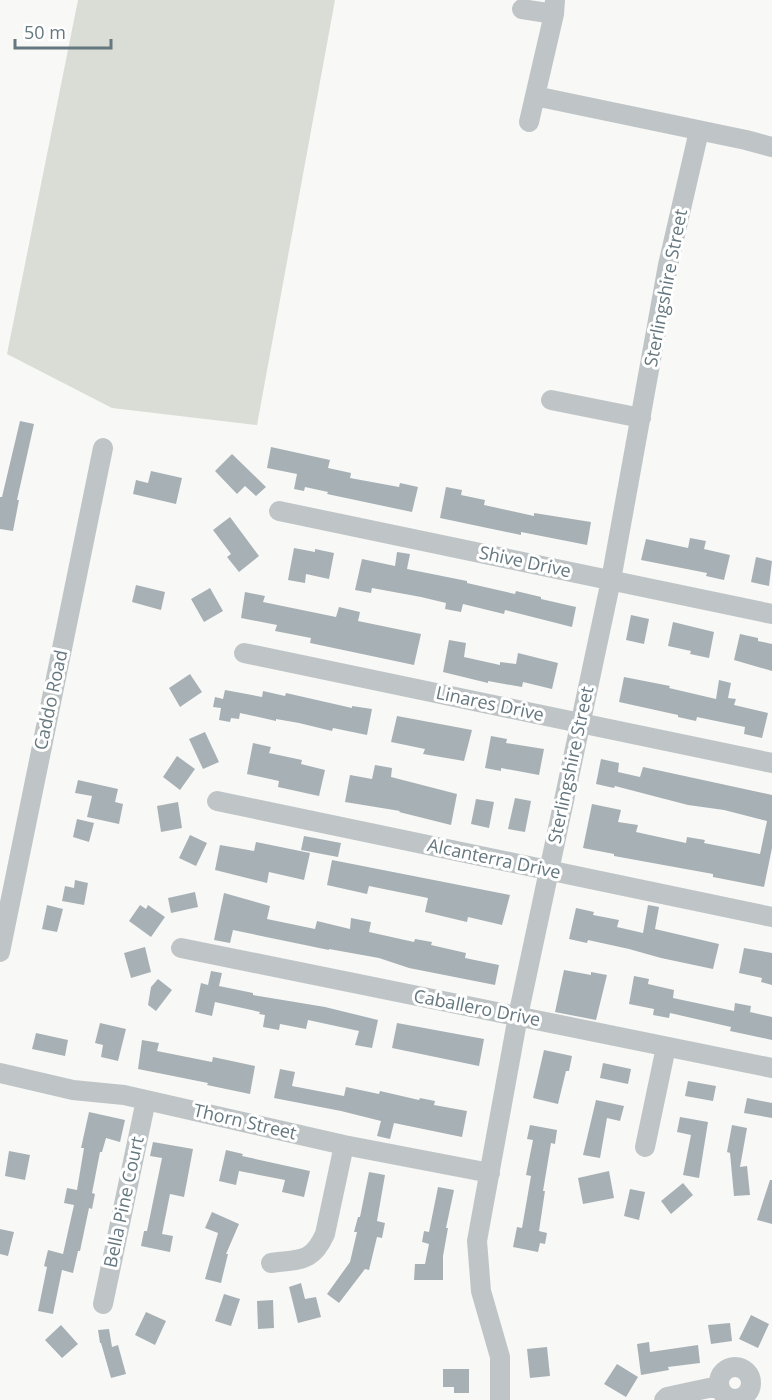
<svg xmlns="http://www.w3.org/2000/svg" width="772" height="1400" viewBox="0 0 772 1400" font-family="'Open Sans',sans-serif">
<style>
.green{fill:#d9ddd5}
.building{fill:#a7b1b5}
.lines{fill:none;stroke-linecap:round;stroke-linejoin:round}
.minor{stroke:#bfc5c7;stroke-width:20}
.labels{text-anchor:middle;stroke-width:6;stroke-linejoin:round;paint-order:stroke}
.street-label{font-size:18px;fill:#65777f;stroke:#fff}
</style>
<rect width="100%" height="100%" fill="#f8f8f6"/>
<path class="green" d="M78 0H335L257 425 112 408 7 354Z"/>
<path class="building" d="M20 421 34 424 17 500H19L13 531 0 529V497H2Z
M271 447 330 460 328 468 351 473 350 478 399 487 400 483 418 487 412 512 327 494 328 492 305 487 304 491 294 489 297 474 267 468Z
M232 454 266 487 256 496 245 486 237 494 215 471Z
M151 471 182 478 176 504 133 494 136 480 148 483Z
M446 487 462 490 461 495 485 500 484 505 534 516V513L591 522 587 545 521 532V535L440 518Z
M230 517 259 556 239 572 227 557 231 554 213 530Z
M690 538 706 541 704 549 730 555 724 580 706 576 707 573 641 560 646 539 688 548Z
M294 548 315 552V549L334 553 329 579 306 574 305 583 288 580Z
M397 552 410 554 407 569 467 581V583L515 594 516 591 541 597V599L576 607 572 627 505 610 504 614 463 604 461 612 445 609 446 603 421 597 372 588 371 593 355 590 362 559 395 566Z
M756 557 772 561 769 586 751 582Z
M136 585 165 592 161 610 132 602Z
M210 588 223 611 204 622 191 599Z
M245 592 265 596 263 602 336 617 339 607 360 612 358 621 421 634 414 665 310 643 311 638 275 631 277 625 241 618Z
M631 615 649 619 644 644 626 640Z
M673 622 714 632 709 658 690 654 691 651 668 646Z
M740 634 758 638V641L772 644V671L734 660Z
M449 640 466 643 464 657 500 665V662L516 664 518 653 558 663 552 689 523 682 522 687 488 681V683L443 672Z
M190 674 202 692 180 707 169 688Z
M624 677 670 686 669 688 716 699 719 680 731 683 728 698 736 699 734 705 768 713 762 738 744 734 745 727 697 717 696 721 678 717V715L619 702Z
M225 690 262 697 263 691 285 696 286 693 352 708V706L372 709 367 735 333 728 332 731 299 723 276 719V721L240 713 239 719 231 718 230 722 219 720 221 708 213 707 215 697 223 699Z
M397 716 472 730 464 761 423 754 425 749 391 742Z
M205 732 219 762 203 769 189 739Z
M491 736 507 739 506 743 544 749 539 775 501 768V771L485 768Z
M253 743 271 747 269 753 302 760 301 764 325 770 319 796 278 787 279 781 247 774Z
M177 756 195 769 180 790 163 777Z
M601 759 619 763 618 772 640 777 643 767 772 795V848L764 887 713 877V874L614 856V854L583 848 592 804 621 810 618 822 638 825 636 832 686 843 687 837 705 840 704 843 760 854 767 821 724 810 688 805 615 786 614 788 596 784Z
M375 765 392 768 391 777 457 794 451 825 399 812 400 811 345 802 350 775 372 779Z
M78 780 118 789 115 802 123 804 119 824 87 817 92 796 75 793Z
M515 798 531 801 525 832 508 829Z
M476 799 494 802 489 828 471 824Z
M178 802 182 828 161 832 157 806Z
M77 819 94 823 89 842 73 837Z
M190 835 207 843 196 866 179 858Z
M304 836 341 843 338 857 301 850Z
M256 842 310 853 304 880 269 872 267 883 215 870 220 845 254 851Z
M332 860 510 895 502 925 468 917 467 922 425 912 428 898 369 886 367 894 327 885Z
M75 880 88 883 84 905 62 901 65 886 74 888Z
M195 892 198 907 171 913 168 898Z
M224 893 270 906 267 919 315 929 317 921 350 929 351 918 371 922 369 932 414 942 415 939 432 942 431 945 466 953 465 958 499 965 495 985 409 968 379 958 329 949V950L233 930 230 943 214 940Z
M47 905 63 909 57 932 42 929Z
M140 905 146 909 148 905 165 917 151 937 129 921Z
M648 905 659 907 655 929 719 944 713 969 661 958 629 949 588 940 587 943 569 939 576 908 594 912 593 915 619 920 617 927 643 933Z
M145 947 151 972 131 978 124 953Z
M744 948 772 953V985L761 982 762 978 739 973Z
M564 970 591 975V972L607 975 596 1020 555 1012Z
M211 971 222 973 219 986 253 993V995L325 1007 378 1020 372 1048 355 1045 359 1031 308 1020 306 1029 280 1024 279 1030 263 1027 265 1015 259 1014 260 1012 215 1002 212 1016 195 1012 201 983 208 985Z
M634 976 649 979 648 984 674 990 673 998 734 1011 735 1003 751 1006 750 1012 772 1017V1040L730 1031 731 1027 670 1013 669 1018 653 1015 654 1009 629 1004Z
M158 979 172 990 156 1011 148 1005 151 987Z
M100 1023 126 1029 118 1061 101 1057 103 1045 95 1043Z
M397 1023 484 1039 479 1066 392 1048Z
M36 1033 68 1040 65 1056 32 1049Z
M142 1040 159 1043 157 1051 212 1062 213 1057 255 1066 250 1094 207 1085 208 1083 138 1069Z
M544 1050 572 1056 569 1071H566L558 1104 533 1098Z
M603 1063 631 1069 628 1084 600 1078Z
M280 1069 295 1072 292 1086 344 1096 346 1087 379 1094 380 1091 419 1100 420 1098 435 1101 434 1105 467 1111 462 1137 394 1123 390 1139 377 1136 381 1121 341 1111 274 1098Z
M688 1081 716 1086 713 1101 685 1096Z
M747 1098 772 1103V1118L744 1113Z
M596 1100 624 1106 620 1121 607 1118 600 1158 583 1155Z
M89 1112 125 1120 120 1142 106 1138 102 1152H100L92 1193 95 1194 92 1209 89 1208 80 1251H78L73 1273 62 1270 53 1314 38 1311 47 1267 44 1266 48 1250 63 1254 74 1205 64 1203 67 1188 77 1190 84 1148H81Z
M680 1117 708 1122 699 1178 683 1175 691 1135 677 1132Z
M530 1125 557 1130 555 1144 551 1143 543 1191H545L539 1231 547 1233 545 1244 540 1243 538 1252 513 1247 517 1227 522 1228 531 1176 526 1175 533 1140 527 1139Z
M732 1125 747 1128 740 1167 747 1166 750 1195 734 1196 730 1153 727 1152Z
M153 1142 193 1149 184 1197 170 1194 162 1234 173 1236 170 1252 141 1246 144 1231H147L162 1158 150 1156Z
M226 1150 243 1154 242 1156 310 1171 304 1197 282 1192 285 1180 239 1171 236 1185 219 1181Z
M9 1151 30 1155 25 1180 5 1176Z
M609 1171 614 1198 583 1204 578 1178Z
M369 1172 385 1175 377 1221 385 1223 382 1238 377 1237 369 1270 365 1269 339 1303 327 1294 350 1262 357 1232H354L358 1217H360Z
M770 1180H772V1224L757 1220Z
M683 1183 693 1195 671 1214 661 1201Z
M438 1187 454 1190 446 1228H448L443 1256V1280H414L415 1264H425L429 1244 422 1242 424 1231 429 1232Z
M630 1189 645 1192 639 1220 624 1216Z
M212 1212 239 1224 226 1254H228L221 1283 205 1279 218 1233 205 1228Z
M0 1229 14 1232 8 1256 0 1254Z
M301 1283 305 1299 316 1297 321 1317 298 1323 289 1287Z
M224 1294 240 1299 231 1326 215 1321Z
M273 1300 274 1328 258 1329 257 1301Z
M146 1312 166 1321 155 1345 135 1335Z
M751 1315 769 1324 758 1348 739 1339Z
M730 1323 732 1341 711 1344 708 1325Z
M61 1325 78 1344 62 1358 45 1340Z
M109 1329 112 1347 118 1345 126 1374 111 1378 101 1343H100L98 1330Z
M649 1342 650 1352 698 1345 700 1363 668 1367 669 1370 641 1375 637 1344Z
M547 1347 550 1376 530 1378 527 1349Z
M617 1364 638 1377 626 1397 604 1384Z
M443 1369H469V1393H454V1387H443Z"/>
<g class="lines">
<path class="minor" d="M522 9 554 14
M535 96 746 140 772 147
M529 122 554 14 555 0
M551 400 641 418
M279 511 772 614
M244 653 772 763
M217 801 772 917
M181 948 772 1068
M0 952 103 448
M0 1073 73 1090 124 1095 344 1145 490 1173
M645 1147 666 1047
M271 1263C300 1259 312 1263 325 1234L344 1145
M103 1304 146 1100
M719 1383a16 16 0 1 1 32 0a16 16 0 1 1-32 0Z
M500 1400V1357L481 1291 477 1241 518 1016 611 580 668 265 699 131
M664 1400 667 1397 718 1386"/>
</g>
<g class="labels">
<g class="street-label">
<text transform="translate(666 288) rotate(-79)" y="6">Sterlingshire Street</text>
<text transform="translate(525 562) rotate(12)" y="6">Shive Drive</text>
<text transform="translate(51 700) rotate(-78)" y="6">Caddo Road</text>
<text transform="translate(490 704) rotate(12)" y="6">Linares Drive</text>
<text transform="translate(571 765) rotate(-78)" y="6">Sterlingshire Street</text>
<text transform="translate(494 859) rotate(12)" y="6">Alcanterra Drive</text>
<text transform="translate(477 1008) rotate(11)" y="6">Caballero Drive</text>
<text transform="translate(245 1122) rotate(13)" y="6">Thorn Street</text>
<text transform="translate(124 1202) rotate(-78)" y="6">Bella Pine Court</text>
</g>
</g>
<path d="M15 39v9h96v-9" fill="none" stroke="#65777f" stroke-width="3"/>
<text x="24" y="39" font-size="18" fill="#65777f" stroke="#ffffff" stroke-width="4.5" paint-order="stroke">50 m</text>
</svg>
